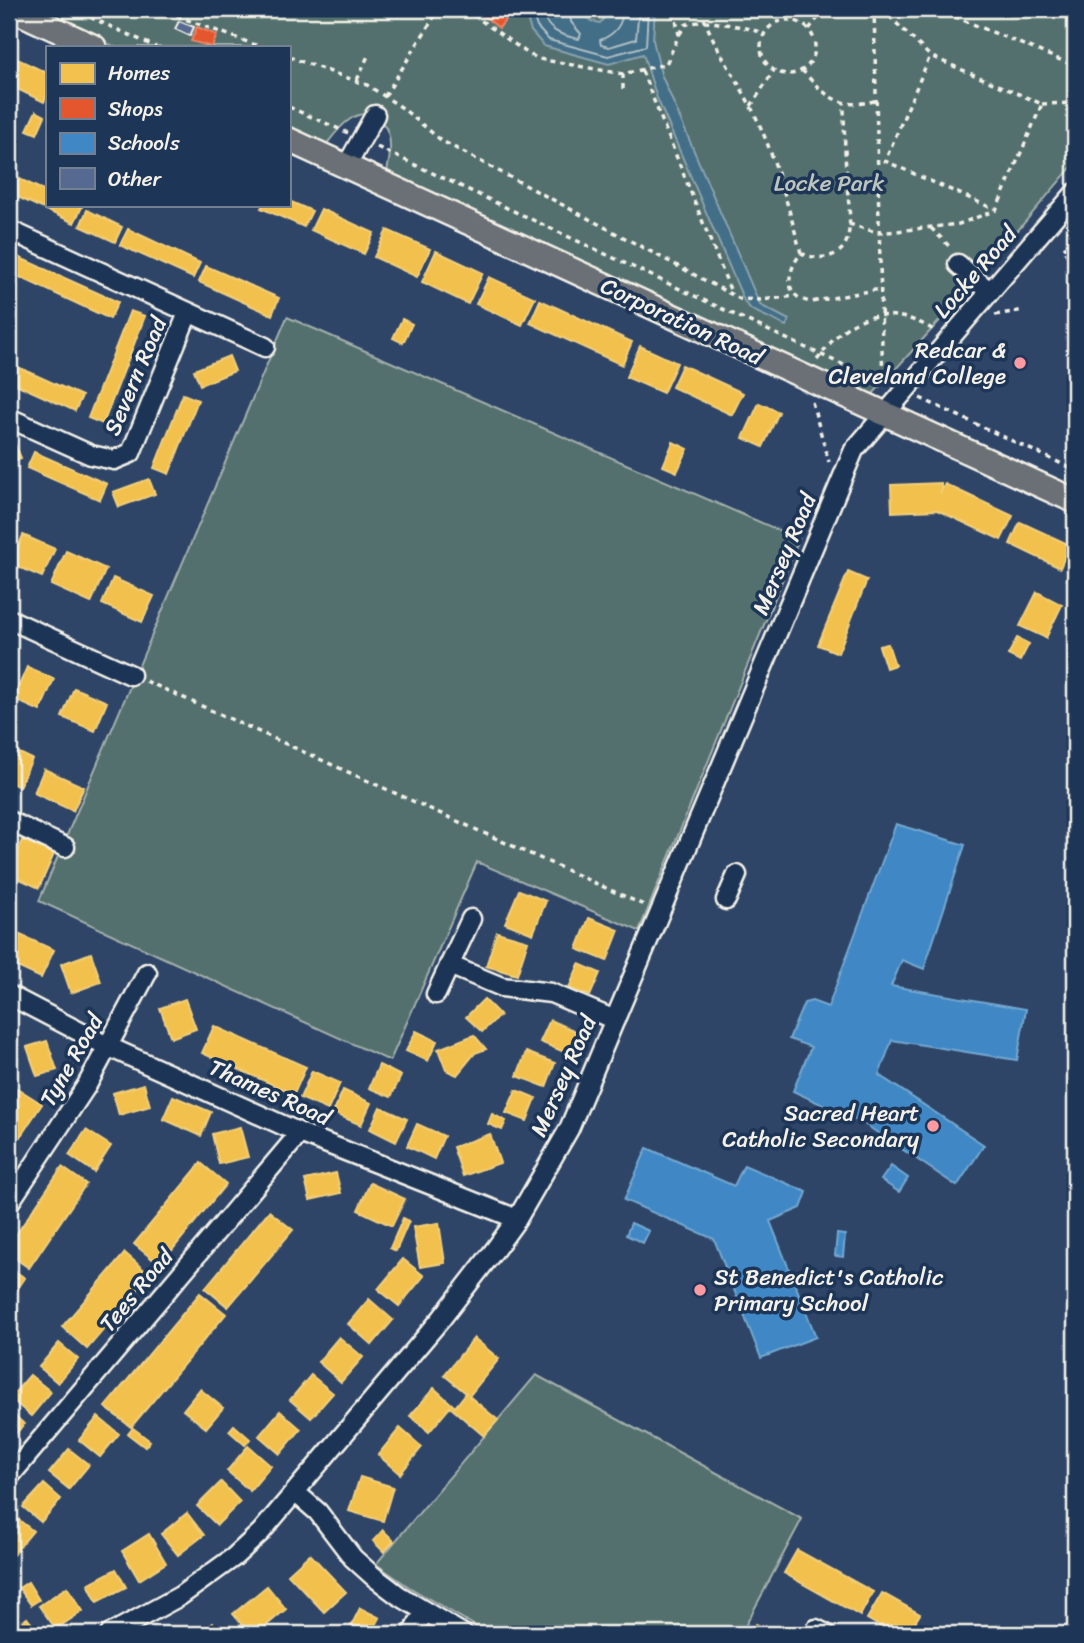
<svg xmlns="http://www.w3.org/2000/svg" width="1084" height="1643" viewBox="0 0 1084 1643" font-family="Sriracha,sans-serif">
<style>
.green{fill:#53706e;stroke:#a4b0ab;stroke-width:2}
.water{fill:#426e88;stroke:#89a2ae;stroke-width:2}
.homes{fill:#f2c14e;stroke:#f3cf7c;stroke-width:2}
.shops{fill:#e4572e;stroke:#e98566;stroke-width:2}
.schools{fill:#3f88c5;stroke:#75a8d0;stroke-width:2}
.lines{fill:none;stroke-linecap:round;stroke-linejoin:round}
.shore{stroke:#adbdc2;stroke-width:2}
.building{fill:#566a91;stroke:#f4f1e8;stroke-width:2}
.minor-casing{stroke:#f4f1e8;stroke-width:23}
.major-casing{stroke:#f4f1e8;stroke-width:28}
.path{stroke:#f4f1e8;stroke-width:3.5;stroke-dasharray:5 5;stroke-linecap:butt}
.minor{stroke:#1d3557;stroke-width:18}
.major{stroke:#6b6f75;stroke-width:23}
.poi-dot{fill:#ff9aa2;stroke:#1d3557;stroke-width:2.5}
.labels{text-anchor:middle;stroke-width:7;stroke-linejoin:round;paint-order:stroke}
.park-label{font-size:23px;fill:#bcc4bd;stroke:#1d3557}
.street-label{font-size:23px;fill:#f4f1e8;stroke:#1d3557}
.poi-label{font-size:23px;fill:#f4f1e8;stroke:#1d3557;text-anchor:end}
</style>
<rect width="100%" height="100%" fill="#2e4568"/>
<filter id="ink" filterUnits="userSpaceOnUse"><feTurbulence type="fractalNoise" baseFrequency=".0143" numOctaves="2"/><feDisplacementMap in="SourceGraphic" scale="14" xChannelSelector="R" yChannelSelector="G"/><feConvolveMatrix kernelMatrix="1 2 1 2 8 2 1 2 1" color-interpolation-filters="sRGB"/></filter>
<g filter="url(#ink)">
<path class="green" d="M33 9H1075V163L964 294 872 395 387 173C388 164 391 154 390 145 390 122 370 105 349 120 340 126 333 136 326 145L289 128V47H115Z
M287 317 799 539 639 931 477 862 390 1061 39 901Z
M536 1375 802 1519 741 1634H489L409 1587 376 1564Z"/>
<path class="water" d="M524 9H586L585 15 591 21 600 23 607 15 606 9H655L653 40 661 74 760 305 789 320 786 326 752 310 745 303 657 98 643 54 609 64 544 46 531 31Z"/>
<path class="homes" d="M9 55 47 73V95L44 102 9 85Z
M36 111 45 116 37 134 27 130Z
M9 174 47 192V205H76L82 207 74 223 9 193Z
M289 201 312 211 304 227 261 208 263 205H289Z
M321 209 374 233 364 254 311 230Z
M87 210 122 227 115 242 80 226Z
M128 229 200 263 193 278 120 245Z
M387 230 430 249 417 277 374 257Z
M436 251 483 273 468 304 422 282Z
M9 253 118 302 110 319 9 272Z
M206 266 279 298 272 315 199 282Z
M489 277 535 298 522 325 476 304Z
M540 300 632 342 622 365 530 323Z
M130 311 145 316 103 424 88 418Z
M402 319 412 324 403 343 393 338Z
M640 346 677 363 663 393 626 377Z
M229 356 235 371 200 385 194 370Z
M9 363 82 396 75 411 9 381Z
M682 365 743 393 732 415 672 387Z
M183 394 198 400 169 474 154 468Z
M759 403 779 412 763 447 743 438Z
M673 442 688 449 677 472 663 466Z
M15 444 21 458 9 463V446Z
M34 452 107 484 100 500 27 468Z
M149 479 155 494 119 507 113 492Z
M941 483V491L945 484 1013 516 1001 540 937 510 892 512 891 485Z
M1020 522 1070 545 1060 568 1010 544Z
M23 535 55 549 42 577 11 564Z
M66 551 106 569 91 603 51 585Z
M1075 562V583L1067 580Z
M848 572 867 580 838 653 818 645Z
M113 578 154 596 142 622 102 604Z
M1037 592 1062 605 1046 638 1020 626Z
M1017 638 1029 644 1020 661 1008 655Z
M888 644 895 665 886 668 879 646Z
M27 667 54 679 40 711 13 699Z
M74 688 107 702 95 731 62 717Z
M9 748 32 759 19 787 9 782Z
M44 769 84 787 73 811 34 793Z
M22 840 54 854 39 888 9 874Z
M519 890 546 901 533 934 505 923Z
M589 918 619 930 607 961 577 949Z
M9 930 54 950 41 978 9 963Z
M497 932 528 941 517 975 486 966Z
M91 953 101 982 71 993 61 964Z
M579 964 600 973 590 996 569 988Z
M185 999 196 1029 171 1038 160 1008Z
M484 999 500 1015 482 1032 466 1017Z
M550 1020 578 1032 569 1054 540 1042Z
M214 1026 306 1067 294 1094 202 1053Z
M416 1031 437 1041 428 1061 406 1051Z
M474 1035 486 1049 475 1053 457 1075 446 1070 438 1049Z
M47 1041 57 1070 37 1076 27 1047Z
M526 1052 555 1063 546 1087 517 1076Z
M379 1065 401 1076 391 1097 369 1088Z
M312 1071 340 1083 328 1110 300 1098Z
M144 1084 150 1106 119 1115 113 1093Z
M17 1088 42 1104 20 1137 9 1129V1100Z
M343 1090 371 1103 361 1125 333 1113Z
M516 1090 536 1098 527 1121 506 1113Z
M173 1096 211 1112 201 1136 163 1119Z
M380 1107 407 1119 396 1142 370 1129Z
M492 1114 506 1121 502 1130 488 1124Z
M417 1124 444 1136 434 1159 407 1146Z
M240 1127 248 1157 219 1164 212 1134Z
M86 1130 111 1146 94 1172 69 1155Z
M490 1134 500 1163 463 1176 453 1147Z
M201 1163 226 1184 160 1265 134 1244Z
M62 1167 86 1184 29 1268 9 1254V1245Z
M336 1173 341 1193 310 1200 305 1180Z
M370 1183 405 1199 392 1226 358 1210Z
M269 1211 293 1230 228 1307 205 1288Z
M403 1218 409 1221 396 1251 390 1248Z
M439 1223 445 1263 420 1267 413 1227Z
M125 1253 150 1275 87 1349 62 1327Z
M403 1259 424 1276 399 1306 378 1289Z
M9 1267 25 1278 9 1301Z
M200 1293 226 1314 131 1427 105 1407Z
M369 1299 393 1320 372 1345 348 1324Z
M339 1337 363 1357 341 1382 318 1362Z
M474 1338 499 1359 469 1396 498 1420 484 1436 450 1407 429 1432 410 1416 434 1388 455 1407 466 1393 444 1375Z
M59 1343 78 1359 58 1383 39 1367Z
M30 1375 51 1392 31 1416 10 1398Z
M311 1375 333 1393 311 1418 290 1400Z
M200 1389 223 1408 206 1428 183 1410Z
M9 1410 24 1424 9 1442Z
M280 1411 301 1429 280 1454 259 1436Z
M98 1417 119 1434 100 1457 79 1440Z
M234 1425 250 1439 245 1445 229 1431Z
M133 1428 150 1441 145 1447 128 1434Z
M400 1428 422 1447 400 1474 378 1455Z
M248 1446 271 1466 250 1491 227 1471Z
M69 1449 89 1465 69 1489 49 1473Z
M360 1477 393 1487 383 1521 349 1511Z
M221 1482 240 1502 217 1525 197 1506Z
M44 1484 61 1499 41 1522 23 1507Z
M187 1513 204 1535 178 1555 161 1534Z
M15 1517 33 1531 13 1555 9 1552V1525Z
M383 1530 394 1541 384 1552 373 1541Z
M149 1534 166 1563 139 1580 122 1551Z
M797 1550 873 1592 860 1616 784 1573Z
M310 1554 346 1592 324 1612 288 1574Z
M116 1569 126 1587 97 1602 88 1584Z
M28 1582 39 1600 31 1605 19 1588Z
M267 1586 286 1609 261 1630 264 1634H250L233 1614Z
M67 1587 83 1611 56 1629 39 1606Z
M882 1593 920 1614 908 1634H893L867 1619Z
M360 1608 380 1618 371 1634 351 1626Z
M27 1618 40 1634H9V1633Z
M213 1623 223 1634H200Z
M756 1624 775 1634H750Z"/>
<path class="shops" d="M475 9H510L513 11 499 28Z
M197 27 217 35 212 47 191 41Z"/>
<path class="schools" d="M896 824 965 845 924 969 902 960 891 986 1026 1009 1017 1060 892 1040 879 1075 984 1145 957 1186 866 1125 793 1091 811 1047 789 1039 804 1003 812 1001 828 1007Z
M647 1148 734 1186 744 1165 807 1192 801 1208 770 1221 816 1337 761 1358 714 1239 624 1200Z
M891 1166 908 1178 899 1192 881 1180Z
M631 1223 649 1231 643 1243 626 1235Z
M837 1234 845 1235 843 1257 835 1256Z"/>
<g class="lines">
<path class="shore" d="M531 9 537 27 549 40 608 56 646 46 648 9
M540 9C547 30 558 35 579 39L581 34 571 22 570 9
M622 9C624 24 614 35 600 40L601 45 609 47 636 39 639 9"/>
</g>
<path class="building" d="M179 21 194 27 190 36 175 29Z"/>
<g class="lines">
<g class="minor-casing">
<path id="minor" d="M346 167 375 115
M9 230 265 347
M958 264 990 292
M9 418 91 455 114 460 131 453 188 313
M9 619 131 675
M9 821 65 847
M726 900 737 875
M449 965 502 987 551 993 615 1020
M436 994 471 919
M9 995 107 1046 300 1133 517 1219
M9 1203 87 1085 147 973
M9 1477 300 1133
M296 1493 318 1512 353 1558 373 1576 398 1595 463 1634
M816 1629 826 1634
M110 1634 180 1596 234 1557 261 1532 441 1319 496 1248 517 1219 569 1129 854 450 1075 193
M412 1634 424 1612"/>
</g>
<g class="major-casing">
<path id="major" d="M12 9 94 47
M289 140 1075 501"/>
</g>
<path class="path" d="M72 9 156 47
M158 9 261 47
M465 9 527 53 539 59 623 74 666 64 679 35 674 9
M701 9C711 43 734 73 750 105 774 151 787 203 801 253 787 271 782 297 811 302L880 289
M874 9 883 388
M882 9 930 56 885 161 994 209
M936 9 1075 66
M761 47a27 27 0 1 1 54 0a27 27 0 1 1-54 0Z
M809 29 825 9
M680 34 685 25C701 17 748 27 765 34
M289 57 367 85 401 107 442 141 740 299 761 300 796 296
M802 70C825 96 840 111 877 100
M642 71 731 292
M357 80 368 56
M623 89V74
M385 96 439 9
M1042 104 1075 103
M751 106 774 70
M289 107 348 133
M377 147 778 335 870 377 891 384
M849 224 879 233 959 224 996 210 1042 104 930 56
M931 228 952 249
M1075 238 1063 249 1075 266
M801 253C817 261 841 259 847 240 853 220 847 194 846 174 845 151 844 127 844 103
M995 315 1024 310
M817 360C824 352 830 342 838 335 865 308 905 311 935 331
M920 398 1075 470
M812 402 829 462
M146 681 646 906"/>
<use href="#minor" class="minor"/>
<use href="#major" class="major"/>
</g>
</g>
<g class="poi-dot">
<circle cx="1020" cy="363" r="7"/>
<circle cx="933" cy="1126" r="7"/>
<circle cx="700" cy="1290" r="7"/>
</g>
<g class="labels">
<g class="park-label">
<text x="829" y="191">Locke Park</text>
</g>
<g class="street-label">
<text transform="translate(975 272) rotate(-49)" y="8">Locke Road</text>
<text transform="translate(682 321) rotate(25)" y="8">Corporation Road</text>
<text transform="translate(135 376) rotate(-67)" y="8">Severn Road</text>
<text transform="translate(784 554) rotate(-67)" y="8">Mersey Road</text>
<text transform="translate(71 1060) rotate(-60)" y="8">Tyne Road</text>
<text transform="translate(563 1076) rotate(-66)" y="8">Mersey Road</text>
<text transform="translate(270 1092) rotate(24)" y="8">Thames Road</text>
<text transform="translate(136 1290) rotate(-50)" y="8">Tees Road</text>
</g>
<g class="poi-label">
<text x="1006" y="358">Redcar &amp;<tspan x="1006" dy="26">Cleveland College</tspan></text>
<text x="919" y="1121">Sacred Heart<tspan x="919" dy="26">Catholic Secondary</tspan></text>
<text x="714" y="1285" text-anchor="start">St Benedict's Catholic<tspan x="714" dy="26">Primary School</tspan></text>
</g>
</g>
<rect width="1084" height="1643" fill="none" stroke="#1d3557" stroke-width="35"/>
<rect x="18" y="18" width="1049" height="1608" fill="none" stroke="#f4f1e8" stroke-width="2.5" filter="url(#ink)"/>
<rect x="46" y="46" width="245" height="161" fill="#1d3557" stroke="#738091" stroke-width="2"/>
<rect x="60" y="63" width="35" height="21" fill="#f2c14e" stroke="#738091" stroke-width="2"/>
<text x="108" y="80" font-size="21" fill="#f4f1e8">Homes</text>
<rect x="60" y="98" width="35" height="21" fill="#e4572e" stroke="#738091" stroke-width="2"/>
<text x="108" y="116" font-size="21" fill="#f4f1e8">Shops</text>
<rect x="60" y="133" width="35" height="21" fill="#3f88c5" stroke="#738091" stroke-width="2"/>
<text x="108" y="150" font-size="21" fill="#f4f1e8">Schools</text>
<rect x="60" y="168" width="35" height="21" fill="#566a91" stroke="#738091" stroke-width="2"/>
<text x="108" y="186" font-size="21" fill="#f4f1e8">Other</text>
</svg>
